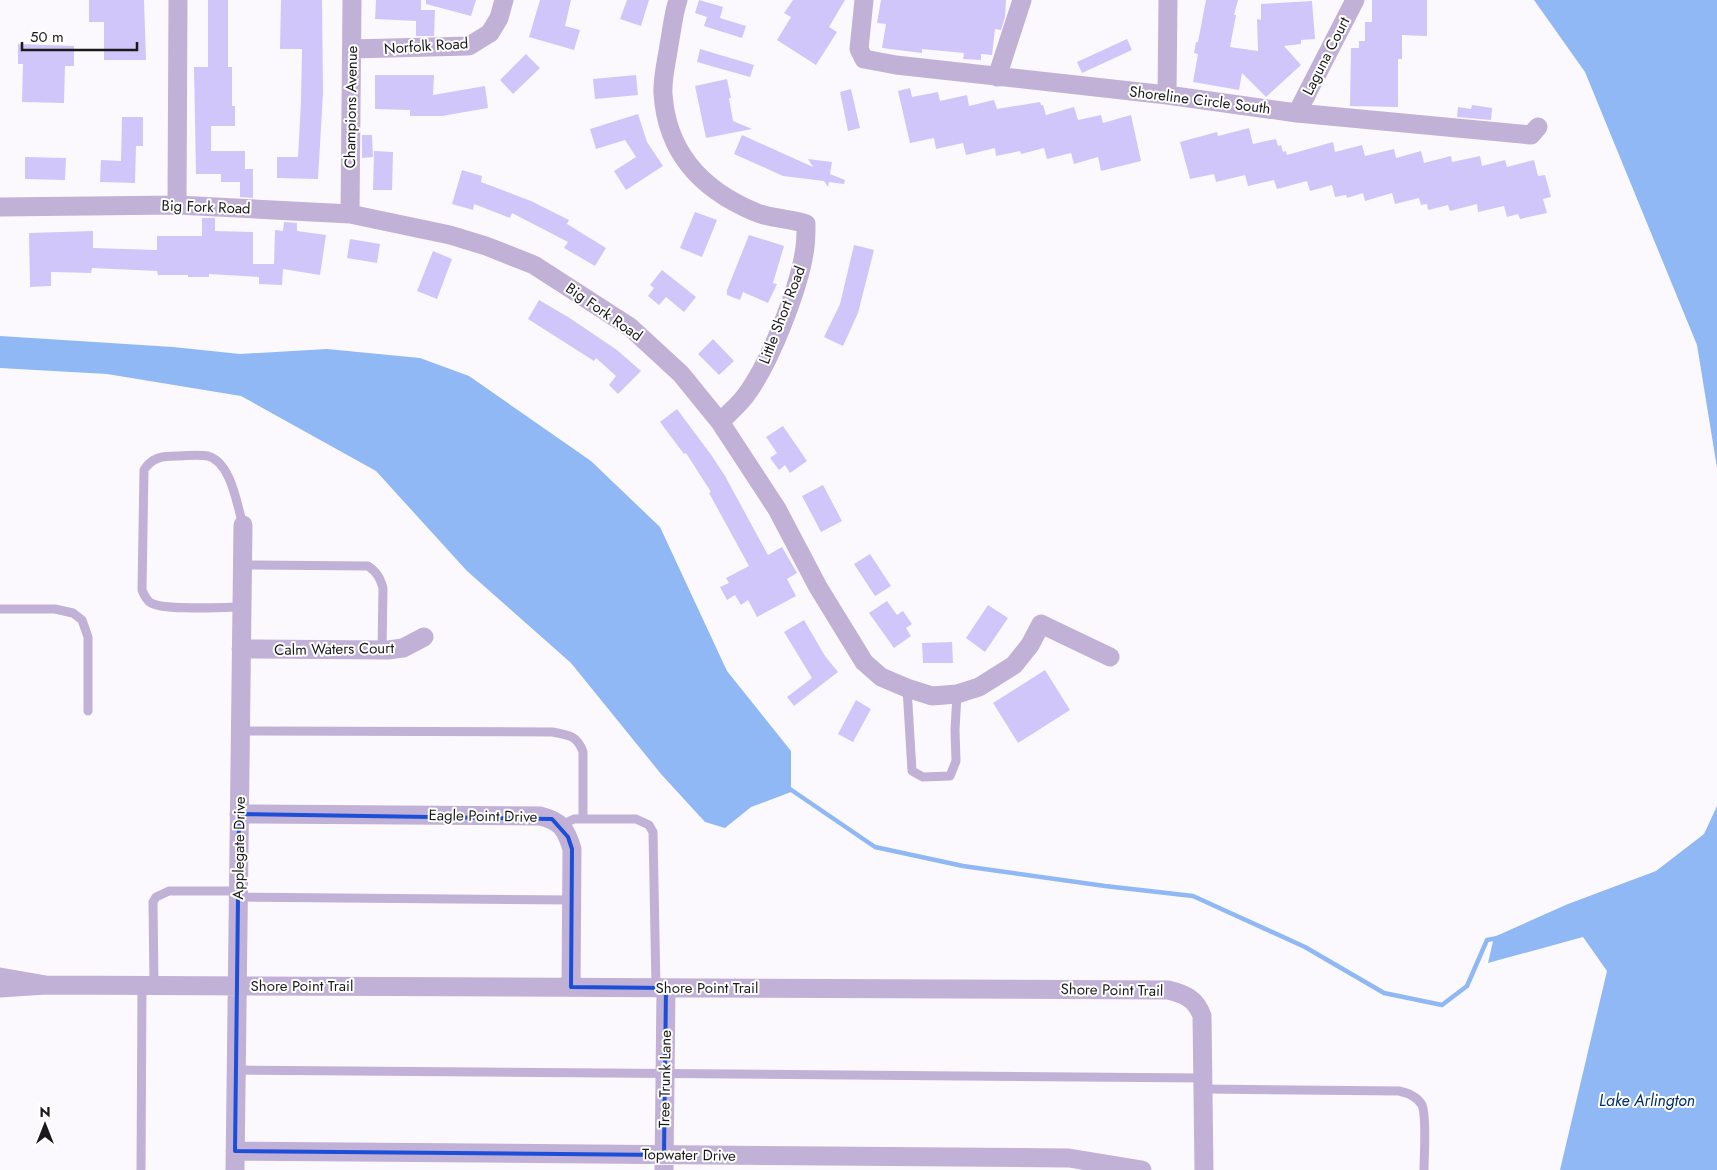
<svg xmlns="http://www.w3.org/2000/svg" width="1717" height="1170" viewBox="0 0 1717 1170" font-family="Jost,sans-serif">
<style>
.water{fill:#8fb8f4}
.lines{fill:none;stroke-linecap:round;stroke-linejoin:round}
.stream{stroke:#8fb8f4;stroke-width:4.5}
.building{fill:#d0c6fa}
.service{stroke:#c1b1d6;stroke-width:9}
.minor{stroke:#c1b1d6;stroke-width:19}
.marked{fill:none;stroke:#1d4ed8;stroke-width:4;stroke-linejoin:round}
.labels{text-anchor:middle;stroke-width:4;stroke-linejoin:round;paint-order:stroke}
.street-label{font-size:15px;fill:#1b1a1b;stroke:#fff}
.water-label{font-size:16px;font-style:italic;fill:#002e6d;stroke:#fff}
</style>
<rect width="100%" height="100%" fill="#fcf9fe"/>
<path class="water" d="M1534 0H1717V468L1697 345 1585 72Z
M0 336 173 347 240 354 327 349 420 358 469 376 591 461 660 527 727 671 791 751V792L751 807 725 828 705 822 661 774 571 663 467 571 376 471 241 396 107 374 0 368Z
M1717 806V1170H1560L1607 971 1583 937 1488 963 1494 937 1568 904 1656 871 1704 834Z"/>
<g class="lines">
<path class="stream" d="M787 787 875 847 963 866 1105 886 1193 896 1305 947 1384 993 1442 1005 1467 986 1487 940 1498 938"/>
</g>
<path class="building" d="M89 0H144L146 60H104V22H89Z
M208 0H228V67H232V106H235V126H211V151H245V169H253V198L240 197V182H221V174H196L194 67H208Z
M281 0H322L323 93 318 179 277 178V157H298L301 101 302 49H280Z
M376 0H421V10H435L434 36H416V21L375 19Z
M426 0H476L471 16 426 4Z
M540 0H571L565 26 580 30 574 50 529 37Z
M627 0H649L641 26 620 19Z
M699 0 723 7 720 18 746 26 742 38 704 26 707 17 695 13Z
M793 0H845L829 27 837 32 816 65 777 40 791 17 784 13Z
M881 0H1006L1005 17 1001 30 995 29 992 55 981 54V60L963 59 964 53 922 49V53L882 48 886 24 877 23Z
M1206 0H1238L1234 15H1236L1230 47 1258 51 1257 19 1261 20V4L1312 1 1315 39 1301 40V44L1284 46 1301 65 1266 97 1242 73 1239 90 1193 82 1198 54 1194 53 1196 42H1198Z
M1372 0H1427V36L1402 35V59H1398V107L1350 106 1351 48H1359V41H1365V22H1372Z
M1127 39 1132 50 1082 73 1077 62Z
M18 44 74 46V66H65L64 103 22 102 23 64H18Z
M700 49 754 65 750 77 697 62Z
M526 54 540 68 513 94 500 80Z
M375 75H434L433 95 485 86 488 108 442 116H410V110L375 109Z
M636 75 638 95 595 99 593 79Z
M727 79 731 98H729L733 121 752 129 706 138 695 86Z
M910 88 912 97 938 92 940 101 967 95 969 106 994 100 997 109 1040 102 1041 105H1043L1046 115 1074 107 1078 120 1101 115 1103 123 1131 115 1141 161 1101 171 1098 157 1074 164 1071 153 1047 159 1044 148 1021 154 1020 151 996 156 995 148 966 155 963 143 936 149 934 138 910 143 898 91Z
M851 89 860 128 848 131 840 92Z
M1472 105 1492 108 1491 120 1457 117 1458 107 1471 109Z
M638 114 647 142 663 166 626 190 614 171 636 157 625 140 596 149 590 129Z
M122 117H143V146H136L135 183 100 182 101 160 121 161Z
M1249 128 1253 144 1276 139 1278 146 1281 145 1283 152 1286 151 1287 155 1333 142 1335 152 1362 145 1365 156 1394 149 1396 158 1421 151 1424 163 1451 156 1452 162 1480 156 1482 166 1505 160 1507 167 1534 160 1538 176 1545 175 1551 197 1543 199 1547 213 1520 219 1518 214 1507 217 1504 206 1478 212 1477 204 1450 211 1448 205 1428 210 1427 204 1421 205 1419 198 1395 204 1392 193 1365 201 1363 193 1347 198 1346 195 1335 197 1332 185 1310 191 1307 181 1277 189 1274 180 1248 186 1245 175 1216 182 1214 174 1190 179 1180 142 1217 132 1218 136Z
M362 135H372L373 157 362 158Z
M742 135 813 167 808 159 832 162 830 174 845 180 844 184 829 182 828 187 824 181 783 176 734 154Z
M374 151 393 152 392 190H373Z
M25 157 66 158 65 180 25 179Z
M462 170 482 176 481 182 531 201 569 220 567 224 606 248 595 266 564 248 568 242 512 213 510 218 474 204 473 210 452 204Z
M695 212 717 220 702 257 680 248Z
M202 218H215V231L253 232V264H274L275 230 283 231 284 222 297 223V231L326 235 320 275 283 269 282 285 259 284V277L209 274V277H188V275H158L157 271 92 268 91 273 51 272V286L30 287 29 233 93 231V248L157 250V236H202Z
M749 235 784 246 773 283 777 284 768 303 743 292 740 300 727 295V290Z
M350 239 380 244 377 263 347 258Z
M854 245 874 250 858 313 843 346 824 337 840 304Z
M433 251 452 259 437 299 417 291Z
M662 270 696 297 684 312 666 297 659 305 648 296 654 288 650 285Z
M539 300 568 317 617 350 641 371 618 394 609 385 616 376 596 358 594 361 528 319Z
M713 339 734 361 719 375 698 354Z
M677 409 712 456 725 476 768 555 782 547 797 573 787 579 796 596 757 617 748 600 741 605 735 595 727 600 720 587 729 583 726 578 749 566 709 493 711 492 686 453 684 454 660 422Z
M783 426 807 461 790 473 785 465 779 470 770 458 777 453 766 437Z
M823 485 842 521 821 532 802 496Z
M870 554 891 586 875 596 854 564Z
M887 601 897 615 903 611 912 624 906 628 911 636 894 648 869 613Z
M988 605 1008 618 985 652 966 638Z
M804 620 825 656 838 672 794 706 787 697 812 678 784 632Z
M952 642 953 663H923L922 643Z
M1045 670 1070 710 1018 743 993 703Z
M856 700 871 709 853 742 838 734Z"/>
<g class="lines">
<path class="service" d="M243 565 368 566C377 572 380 578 383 588L382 650
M242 607C222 607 166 611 151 603 146 600 144 595 142 590L144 470C152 457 163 456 177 456 186 456 198 454 208 456 231 462 237 505 243 525
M0 609H55L73 613 82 620 88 637V711
M907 688 912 771 923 777 950 776 956 761 955 730 957 694
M240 731 552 732C568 735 577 735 583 752V819
M561 825 574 819H636L649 825 653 832 656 988
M238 897 571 900
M154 985 153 902 156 897 169 891H238
M236 1070 1203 1078
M1203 1089 1399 1091C1408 1093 1417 1096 1422 1105 1427 1117 1424 1156 1424 1170
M141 1170 142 985"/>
<path class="minor" d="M678 0C673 15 672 30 669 45 667 60 662 78 663 94 667 153 702 190 755 212 770 219 790 218 806 224 806 231 806 240 805 247 800 287 768 369 742 400 735 408 727 415 720 422
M864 0 859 49 864 59 896 65 1167 95 1297 113 1531 135 1538 127
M352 49 469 46 490 33 499 18 504 0
M997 77 1022 0
M1167 95 1168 0
M1297 113 1355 0
M177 205 178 0
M0 207 177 205 350 214 450 235 486 246 534 265 630 327 681 374 720 422 777 509 818 587 864 662 881 677 907 688 932 696 957 694 979 687 1014 665 1030 645 1041 624 1110 657
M350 214 352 0
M241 649 388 650 403 648 424 637
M239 814 540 816C561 821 566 829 572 849L571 987
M0 977 46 985 0 988
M46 985 1168 990C1185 994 1196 999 1202 1016L1204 1170
M235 1151 1069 1158 1142 1170
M235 1170 243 525
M664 1170 666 988"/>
</g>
<path class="marked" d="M239 814 552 819 568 837 572 849 571 987 666 988 664 1155 235 1151Z"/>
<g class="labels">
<g class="street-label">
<text transform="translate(426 46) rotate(-4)" y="5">Norfolk Road</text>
<text transform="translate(1326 56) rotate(-63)" y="5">Laguna Court</text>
<text transform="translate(1200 100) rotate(7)" y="5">Shoreline Circle South</text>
<text transform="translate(351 107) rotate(-89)" y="5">Champions Avenue</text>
<text transform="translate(206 207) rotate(2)" y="5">Big Fork Road</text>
<text transform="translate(604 312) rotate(35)" y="5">Big Fork Road</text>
<text transform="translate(782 315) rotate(-69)" y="5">Little Short Road</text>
<text transform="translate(334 649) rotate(-1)" y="5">Calm Waters Court</text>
<text transform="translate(483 816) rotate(1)" y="5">Eagle Point Drive</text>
<text transform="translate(239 848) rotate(-89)" y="5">Applegate Drive</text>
<text x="302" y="991">Shore Point Trail</text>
<text x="707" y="993">Shore Point Trail</text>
<text transform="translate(1112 990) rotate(1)" y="5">Shore Point Trail</text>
<text transform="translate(665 1079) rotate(-89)" y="5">Tree Trunk Lane</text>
<text transform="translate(689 1155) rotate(1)" y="5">Topwater Drive</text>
</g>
<g class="water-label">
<text x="1647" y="1106">Lake Arlington</text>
</g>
</g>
<g transform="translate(45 1125)" stroke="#ffffff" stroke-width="4" paint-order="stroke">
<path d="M0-4L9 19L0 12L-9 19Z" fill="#1b1a1b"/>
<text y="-8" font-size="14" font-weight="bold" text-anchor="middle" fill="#1b1a1b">N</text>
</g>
<path d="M22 42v8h115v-8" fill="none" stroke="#1b1a1b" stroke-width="2.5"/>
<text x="30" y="42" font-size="15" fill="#1b1a1b" stroke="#ffffff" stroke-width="4" paint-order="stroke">50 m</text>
</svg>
